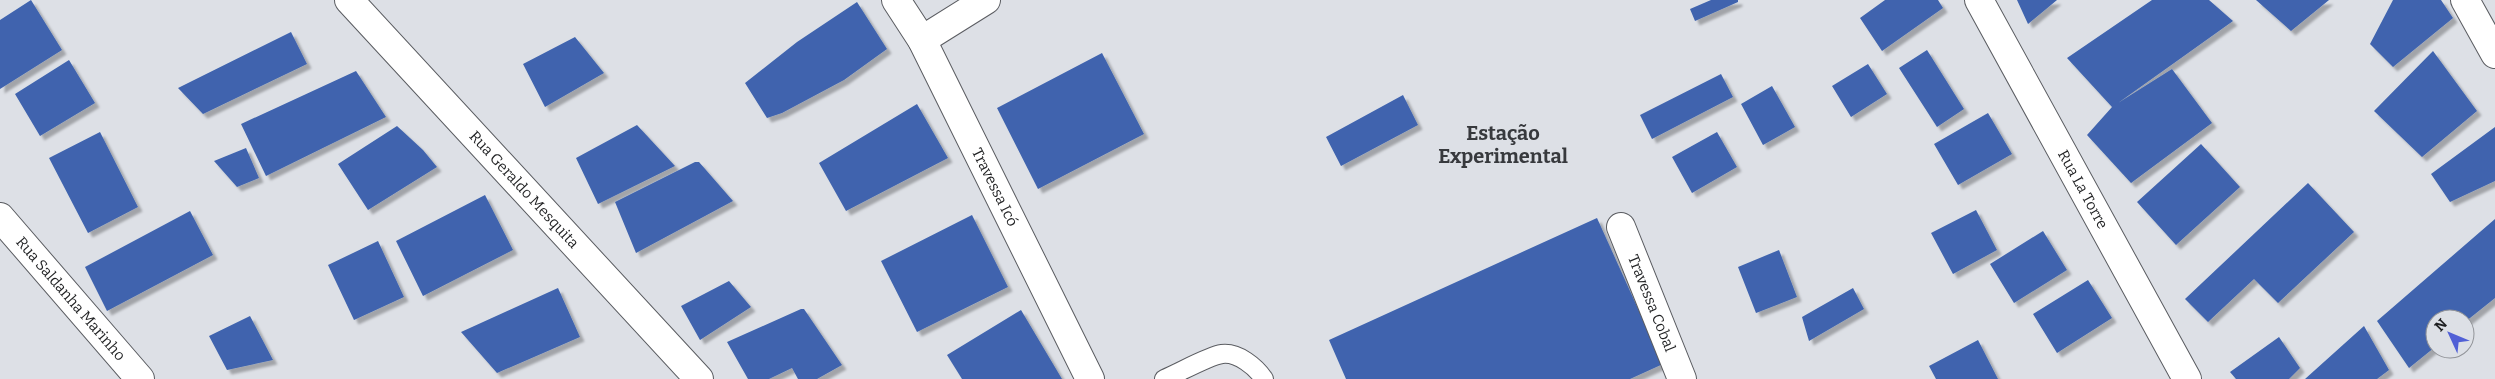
<svg xmlns="http://www.w3.org/2000/svg" width="2495" height="379" viewBox="0 0 2495 379" font-family="Bitter,serif">
<style>
.building{fill:#3f64ae;filter:url(#shadow)}
.lines{fill:none;stroke-linecap:round;stroke-linejoin:round}
.lane-casing{stroke:#5a5c61;stroke-width:20}
.street-casing{stroke:#5a5c61;stroke-width:30}
.lane{stroke:#fff;stroke-width:18}
.street{stroke:#fff;stroke-width:28}
.labels{text-anchor:middle;stroke-width:5;stroke-linejoin:round;paint-order:stroke}
.street-label{font-size:15px;fill:#1f2022;stroke:#dde0e6}
.district-label{font-size:20px;font-weight:bold;fill:#37393d;stroke:#dde0e6}
</style>
<defs>
<filter id="shadow"><feDropShadow dx="4.5" dy="4.5" stdDeviation="1" flood-color="#0004"/></filter>
</defs>
<rect width="100%" height="100%" fill="#dde0e6"/>
<path class="building" d="M31 0 62 50 0 89V20Z
M1711 0H1738V2L1695 21 1690 9Z
M1885 0H1938L1943 8 1882 51 1860 18Z
M2017 0H2057L2028 24Z
M2152 0H2209L2233 21 2118 103 2172 69 2212 123 2131 183 2087 135 2112 107 2067 58Z
M2256 0H2329L2291 31Z
M2393 0H2441L2453 18 2393 67 2370 44Z
M857 2 887 49 844 80 782 113 767 118 745 83 797 42Z
M291 32 307 64 203 114 178 88Z
M575 37 604 73 545 107 523 64Z
M1927 50 1964 109 1937 127 1899 68Z
M2433 51 2477 111 2422 157 2374 111Z
M1102 53 1144 134 1038 189 997 108Z
M69 60 95 103 40 136 15 94Z
M1868 64 1887 94 1851 117 1832 86Z
M356 71 386 117 266 176 241 124Z
M1721 74 1733 97 1652 139 1640 115Z
M1772 86 1795 127 1763 145 1741 104Z
M1403 95 1418 125 1341 166 1326 137Z
M917 104 948 158 846 211 819 163Z
M1988 113 2012 154 1958 185 1934 144Z
M637 125 675 166 598 204 576 158Z
M397 126 423 150 437 167 368 210 338 164Z
M2495 127V181L2450 202 2431 174Z
M100 132 138 207 88 233 49 158Z
M1717 132 1737 167 1692 193 1672 157Z
M2201 144 2240 187 2176 245 2137 202Z
M246 148 259 178 237 187 214 161Z
M695 162H699L733 201 636 253 615 202Z
M2308 183 2354 232 2278 303 2254 279 2208 322 2185 299Z
M485 195 513 250 423 296 396 241Z
M1976 210 1997 250 1953 274 1931 233Z
M190 211 213 255 107 311 85 267Z
M972 215 1008 287 917 332 881 261Z
M1597 218 1663 364 1630 379H1346L1329 340Z
M2495 219V298L2465 322V319H2435V347L2409 368 2377 321Z
M2043 231 2067 270 2014 303 1990 264Z
M378 241 404 297 354 320 328 265Z
M1779 250 1797 297 1756 313 1738 267Z
M2088 280 2112 318 2057 353 2033 314Z
M729 281 751 307 700 340 681 306Z
M558 288 580 337 497 373 461 332Z
M1853 288 1864 309 1809 341 1802 317Z
M801 309H804L842 365 817 379H798L792 368 769 379H748L727 342Z
M1021 310 1062 379H962L947 355Z
M250 316 273 360 227 370 209 336Z
M2364 326 2389 370 2377 379H2305Z
M2279 337 2300 368 2289 379H2236L2230 372Z
M1978 340 1998 379H1936L1929 366Z"/>
<g class="lines">
<g class="lane-casing">
<path id="lane" d="M1164 379C1179 373 1208 356 1222 354 1238 352 1256 367 1264 379"/>
</g>
<g class="street-casing">
<g id="street">
<path id="s1" d="M349 0 699 379"/>
<path id="s2" d="M896 0 922 40 1090 379"/>
<path id="s3" d="M1979 0 2187 379"/>
<path d="M2465 0 2495 54"/>
<path d="M922 40 986 0"/>
<path id="s4" d="M0 217 140 379"/>
<path id="s5" d="M1621 227 1682 379"/>
</g>
</g>
<use href="#lane" class="lane"/>
<use href="#street" class="street"/>
</g>
<g class="labels">
<g class="street-label">
<text dy="5" stroke="none"><textPath href="#s2" startOffset="212">Travessa Icó</textPath></text>
<text dy="5" stroke="none"><textPath href="#s1" startOffset="258">Rua Geraldo Mesquita</textPath></text>
<text dy="5" stroke="none"><textPath href="#s3" startOffset="216">Rua La Torre</textPath></text>
<text dy="5" stroke="none"><textPath href="#s4" startOffset="108">Rua Saldanha Marinho</textPath></text>
<text dy="5" stroke="none"><textPath href="#s5" startOffset="82">Travessa Cobal</textPath></text>
</g>
<g class="district-label">
<text x="1503" y="140">Estação<tspan x="1503" dy="23">Experimental</tspan></text>
</g>
</g>
<g transform="translate(2450 334) rotate(314)"><circle r="24" fill="#dde0e6" stroke="#919398"/>
<path d="M0-4L9 19L0 12L-9 19Z" fill="#5160d6"/>
<text y="-8" font-size="14" font-weight="bold" text-anchor="middle" fill="#1f2022">N</text>
</g>
</svg>
